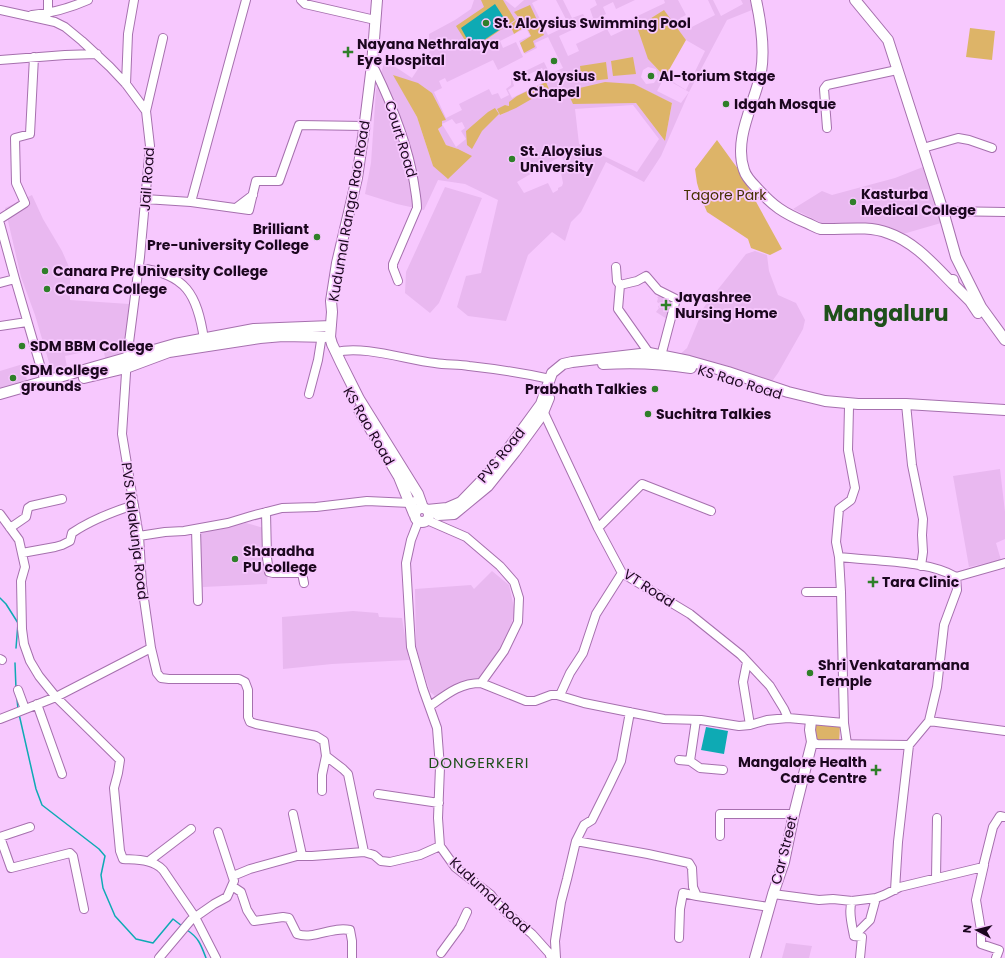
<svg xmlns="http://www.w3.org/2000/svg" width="1005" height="958" viewBox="0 0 1005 958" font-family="Poppins,sans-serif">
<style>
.built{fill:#e9b8f0;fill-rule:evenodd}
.green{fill:#ddb468}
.water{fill:#0eaab4}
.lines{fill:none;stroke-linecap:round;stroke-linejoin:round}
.stream{stroke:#0eaab4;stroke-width:1.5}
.minor-casing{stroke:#a670ae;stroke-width:10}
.major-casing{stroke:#a670ae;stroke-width:12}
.minor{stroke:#fff;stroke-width:8}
.major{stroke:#fff;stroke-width:10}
.poi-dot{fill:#2f7f29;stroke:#f7c8fe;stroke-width:1.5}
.labels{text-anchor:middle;stroke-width:3.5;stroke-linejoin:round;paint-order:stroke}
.poi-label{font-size:14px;font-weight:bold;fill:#1c071f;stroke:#f7c8fe;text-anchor:start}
.street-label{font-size:14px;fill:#1c071f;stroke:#f7c8fe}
.park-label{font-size:14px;fill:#452f00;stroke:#f7c8fe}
.neighbourhood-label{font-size:15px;letter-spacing:1px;fill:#1e501a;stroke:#f7c8fe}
.town-label{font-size:22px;font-weight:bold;fill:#1e501a;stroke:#f7c8fe}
</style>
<rect width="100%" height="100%" fill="#f7c8fe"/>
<path class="built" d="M474 0H505L515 8 524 0H538L532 3 548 35 569 25 556 0H563L572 18 583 14 587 21 593 18 590 9 597 5 595 0H635L616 9 613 2 603 7 606 14 559 36 568 56 579 51 576 44 607 29 611 36 630 27 627 21 665 3 664 0H678L686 15 680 18 686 30 715 15 708 0H713L721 16 743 4 741 0H750L752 10 727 20 689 92 661 156 644 182 606 162 581 212 571 222 565 241 552 232 528 255 506 321 468 316 457 307 466 276 481 273 498 200 465 184 438 180 424 210 397 204 365 194 371 163 376 90 385 60 412 78 430 51 429 34 455 20 471 9ZM664 11 686 40 705 51 686 90 665 77 648 59ZM514 12 544 34 533 41 526 26 514 34 510 25 519 18ZM526 28 530 36 519 41 525 54 537 48 535 43 548 37 563 68 550 74 544 62 511 78V85L506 89 509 95 501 99 498 93 492 95 489 89 459 104 462 110 446 118 434 92 442 88 439 81 445 78 447 82 493 60 498 70 523 57 516 42 503 48 500 41ZM648 67 656 69 658 77 654 83 646 84 641 77 643 70ZM542 68 548 80 512 98 508 90 514 86 513 82ZM394 75 446 120 442 121V126L438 129 446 145 458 149 433 166 417 117ZM664 78 689 92 681 103 657 91ZM546 82 549 89 501 115 505 105 509 106ZM633 84 672 103 665 141 636 103ZM633 105 659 139 637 172 579 144 575 109ZM452 119 456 124 462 122 465 128 461 131 466 139 456 147 442 124ZM561 156 568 168 561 173 563 183 562 186 558 188V190L553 193 548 183 524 193 517 182Z
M923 167 941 223 903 234 892 230 824 224 793 209 822 191 832 195 895 178Z
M445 187 482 198 439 303 430 313 405 293 406 272Z
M32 195 43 219 62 251 69 267 71 279 70 280V300L129 304 125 361 107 367 103 348 65 356 68 373 53 376 35 315 21 277 5 208Z
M755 251 767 255 769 271 778 295 796 303 805 320 803 329 778 373 768 387 677 357 687 348 704 307 746 254Z
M661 293 675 301 667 319 656 312 659 308 658 307 660 304 657 302 658 298H657Z
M23 364 28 384 0 391V371Z
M1000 469 1005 512V539L996 543 1001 560 969 567 953 476Z
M246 523 267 529 271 535 267 584 203 587 198 531Z
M492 571 509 585 515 612 507 638 481 678 457 684 435 696 430 692 416 649 415 589 471 585 474 589Z
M353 611 378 613 379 617 402 618 409 660 332 664 283 669 282 617Z
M786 943 812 946 809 958H782Z"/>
<path class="green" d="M481 0H503L515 20 471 50 456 26 484 7Z
M530 5 544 35 533 41 535 47 524 53 520 43 531 36 526 26 514 34 510 25 519 18 514 12Z
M664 10 686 40 665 77 648 59 637 27Z
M970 28 995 31 992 60 966 57Z
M633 57 636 74 613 76 611 61Z
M606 62 608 79 582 82 580 66Z
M393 75 418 83 432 93 446 120 442 121V126L438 129 446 145 458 149 472 156 448 179 433 166 417 117Z
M546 82 549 89 516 108 500 115 497 109 505 105 509 106V102L517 96Z
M605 82 634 84 672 103 665 141 636 103 573 104 567 91Z
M495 108 499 114 482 131 472 149 467 145 466 131 488 112Z
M717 140 738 169 782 249 770 255 751 248 748 239 707 212 702 200 697 183 695 169Z
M814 723 840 725 839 743 812 741Z"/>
<path class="water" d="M495 4 508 24 472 48 461 28Z
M706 727 728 731 724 754 701 750Z"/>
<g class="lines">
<path class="stream" d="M0 598 6 604 18 623 16 648
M15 663 16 689
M17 699 18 709
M19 714 36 789 42 805 99 849 105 856 101 875 103 888 115 916 136 939 153 943 173 919 182 926
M187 930C199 938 201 945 206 958"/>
<g class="minor-casing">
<path id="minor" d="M301 0 305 4 375 20
M0 10 55 22 65 27 82 41 110 67 126 84 146 111 150 146 140 257 127 358 122 434 139 536 142 585 151 648 157 673 161 678 169 679H239L245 682 248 690V717L250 722 256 724 316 736 324 741 326 756 343 769 348 774 364 852
M48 13V0
M32 15C52 13 70 8 88 0
M0 60 65 55 97 54
M372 69 375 70C392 105 408 144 414 183 415 191 417 199 417 208L393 264V268L398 281
M126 84 128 34 134 0
M146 111 163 38
M827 128 824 89 827 85 897 70
M923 148 958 138 969 140 992 148
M145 199 191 202 249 210 256 181H279L299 125 364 126
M191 202 246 0
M236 208 253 195
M943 211 1005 212
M0 219 25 203 16 183 15 138 30 134 34 57
M0 224 15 279 45 382
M616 267 617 281 620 285 618 309 649 353V358
M139 268C186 274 197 294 204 339
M0 283 15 279
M620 285 637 281 646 276 658 290 676 299 661 356
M0 326 27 322
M336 352C364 345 407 360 435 363 446 365 458 364 469 366 496 369 523 373 550 379
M309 394 318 360 321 341
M906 404 912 465 923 519 922 535 923 552 921 566
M540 408 544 413 598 528 622 573 690 614 741 655 770 686 784 709 788 718 844 723
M266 512 267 558 269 572 273 573H302L304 583
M0 514 19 540 25 567 21 581 22 629 24 644 30 661 39 676 56 697 120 760 118 773 114 788 120 851 123 859C137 860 153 859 163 870L195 917 216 958
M427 520 466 537 500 566 514 582 519 598 518 622 504 651 481 683C460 683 447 694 430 706
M418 522 411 540 406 563 411 647 423 689 437 728 440 767 438 818 440 846 455 867 491 895 496 902 507 913 532 934 549 953 551 958
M10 528 26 517 28 508 31 506 62 499
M598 528 642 484 711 511
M196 529 198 601
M139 536 165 532 184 531 228 523 251 516 282 508 316 507 367 501 410 503 420 499
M22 553 55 547 62 545 70 541 72 533C91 520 112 512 134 505
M839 557C872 561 928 560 956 577
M956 577 1005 563
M806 592H841
M0 659 2 660
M747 662 743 682 750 725
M481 683 526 701H535L551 695H557L584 703 664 719 701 720 739 726 750 725 767 720 788 718
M18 690 25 709
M560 695 570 673 583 653 596 614 622 573
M37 704 62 774
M0 719 56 697 151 648
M929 721 937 687 944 625 957 590 956 577
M812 742 817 744 909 745 929 721 1005 731
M847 744 844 723 841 592 839 557 836 542 839 509 851 500 855 488 848 450 849 407
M679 760 690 761 700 768 723 770
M690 761 696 720
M322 791V775L326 756
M378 794 439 803
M293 814 302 855
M720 836V814H794
M0 837 11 868 70 853 73 856 84 909
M0 837 30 827
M576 841 648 854 689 863 692 868 693 887 697 896 769 907
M149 861 191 829
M984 865 976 900 981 930V944L999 950 996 958
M233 876 250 869 297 856H312L364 852 374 855 381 861 390 862 420 855 440 846
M936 878 937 818
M232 886 241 892 247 910 254 921 283 917 289 918 297 934C314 940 332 926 350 930L352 941V958
M895 890 898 842 909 745
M773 894 819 900 833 899 852 901 876 898 884 895 900 887 983 867 993 827 1000 816 1005 817
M852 901C848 910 852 926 854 936L862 937 860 958
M854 936 870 920 876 898
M679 938 680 909 683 893 697 896
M441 953 460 927 467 912
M159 958 191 920 214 904 227 897 234 881 218 832
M556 958 555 941 561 902 567 879 576 841 584 825 592 820 609 786 621 761 630 712"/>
</g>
<g class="major-casing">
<path id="major" d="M377 0 372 65 364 130 357 178 337 263 331 301 332 312 330 337 332 344 341 363 359 399 418 494 423 508
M756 0C761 23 765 49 761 72 755 103 733 138 744 170 746 177 751 182 756 187 773 206 783 213 807 223 812 225 816 228 821 229 843 230 866 225 888 233 915 242 934 265 954 285
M855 0 888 40 943 211 956 257 981 307 1005 340
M953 280 954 285 970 301 978 313
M603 364C634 362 660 363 691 368
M84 378 126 368 169 352 260 338 283 336 330 337
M0 394 175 344 254 329 331 326
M359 410 399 477 414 514
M415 515a7 7 0 1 1 14 0a7 7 0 1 1-14 0Z
M427 510 447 508 461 502 495 467 541 404 552 373 563 364 572 362 649 353 689 361 728 372 788 392 825 401 858 404H906L1005 410
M438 515 454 514 488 486 515 452 542 415 549 398
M755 958 773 894 784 862 794 814 812 742 810 730 811 721"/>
</g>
<use href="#minor" class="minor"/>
<use href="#major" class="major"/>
</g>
<g class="poi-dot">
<circle cx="486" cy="23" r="4"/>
<path d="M346 46h4v4h4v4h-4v4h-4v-4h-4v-4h4z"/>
<circle cx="554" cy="61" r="4"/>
<circle cx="651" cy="76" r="4"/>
<circle cx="726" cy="104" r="4"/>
<circle cx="512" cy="159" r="4"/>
<circle cx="853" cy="202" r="4"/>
<circle cx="317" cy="237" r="4"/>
<circle cx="45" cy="271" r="4"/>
<circle cx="47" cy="289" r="4"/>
<path d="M664 299h4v4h4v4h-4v4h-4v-4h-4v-4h4z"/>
<circle cx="22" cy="346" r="4"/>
<circle cx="13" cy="378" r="4"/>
<circle cx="655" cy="389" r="4"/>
<circle cx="648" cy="414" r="4"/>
<circle cx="235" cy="559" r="4"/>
<path d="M871 576h4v4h4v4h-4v4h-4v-4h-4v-4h4z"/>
<circle cx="810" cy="673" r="4"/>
<path d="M874 764h4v4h4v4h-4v4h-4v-4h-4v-4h4z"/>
</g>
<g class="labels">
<g class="poi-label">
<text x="494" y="28">St. Aloysius Swimming Pool</text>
<text x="357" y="49">Nayana Nethralaya<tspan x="357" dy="16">Eye Hospital</tspan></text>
<text x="554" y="81" text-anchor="middle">St. Aloysius<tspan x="554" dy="16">Chapel</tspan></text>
<text x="659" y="81">Al-torium Stage</text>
<text x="734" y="109">Idgah Mosque</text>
<text x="520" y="156">St. Aloysius<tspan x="520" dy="16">University</tspan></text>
<text x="861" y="199">Kasturba<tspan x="861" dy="16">Medical College</tspan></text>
<text x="309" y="234" text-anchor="end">Brilliant<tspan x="309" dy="16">Pre-university College</tspan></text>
<text x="53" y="276">Canara Pre University College</text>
<text x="55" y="294">Canara College</text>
<text x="675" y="302">Jayashree<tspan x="675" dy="16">Nursing Home</tspan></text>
<text x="30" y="351">SDM BBM College</text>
<text x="21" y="375">SDM college<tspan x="21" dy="16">grounds</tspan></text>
<text x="647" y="394" text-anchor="end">Prabhath Talkies</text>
<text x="656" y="419">Suchitra Talkies</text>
<text x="243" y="556">Sharadha<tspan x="243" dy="16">PU college</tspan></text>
<text x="882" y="587">Tara Clinic</text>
<text x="818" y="670">Shri Venkataramana<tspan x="818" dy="16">Temple</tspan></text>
<text x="867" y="767" text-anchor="end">Mangalore Health<tspan x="867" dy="16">Care Centre</tspan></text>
</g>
<g class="street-label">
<text transform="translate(401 139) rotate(73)" y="5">Court Road</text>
<text transform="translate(147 179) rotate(-86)" y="5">Jail Road</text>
<text transform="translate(349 211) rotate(-80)" y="5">Kudumal Ranga Rao Road</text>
<text transform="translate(740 382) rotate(17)" y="5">KS Rao Road</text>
<text transform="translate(369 426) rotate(60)" y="5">KS Rao Road</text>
<text transform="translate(501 455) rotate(-51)" y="5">PVS Road</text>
<text transform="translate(135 531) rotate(83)" y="5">PVS Kalakunja Road</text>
<text transform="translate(649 588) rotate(33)" y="5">VT Road</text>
<text transform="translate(784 850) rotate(-76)" y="5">Car Street</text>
<text transform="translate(490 895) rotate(43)" y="5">Kudumal Road</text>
</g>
<g class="park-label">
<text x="725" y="200">Tagore Park</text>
</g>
<g class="neighbourhood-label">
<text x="479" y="768">DONGERKERI</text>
</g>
<g class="town-label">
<text x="886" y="321">Mangaluru</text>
</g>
</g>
<g transform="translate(977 930) rotate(277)" stroke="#f7c8fe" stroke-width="3" paint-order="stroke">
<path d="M0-3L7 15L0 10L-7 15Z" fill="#1c071f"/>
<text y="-6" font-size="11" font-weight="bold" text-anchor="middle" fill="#1c071f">N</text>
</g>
</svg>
